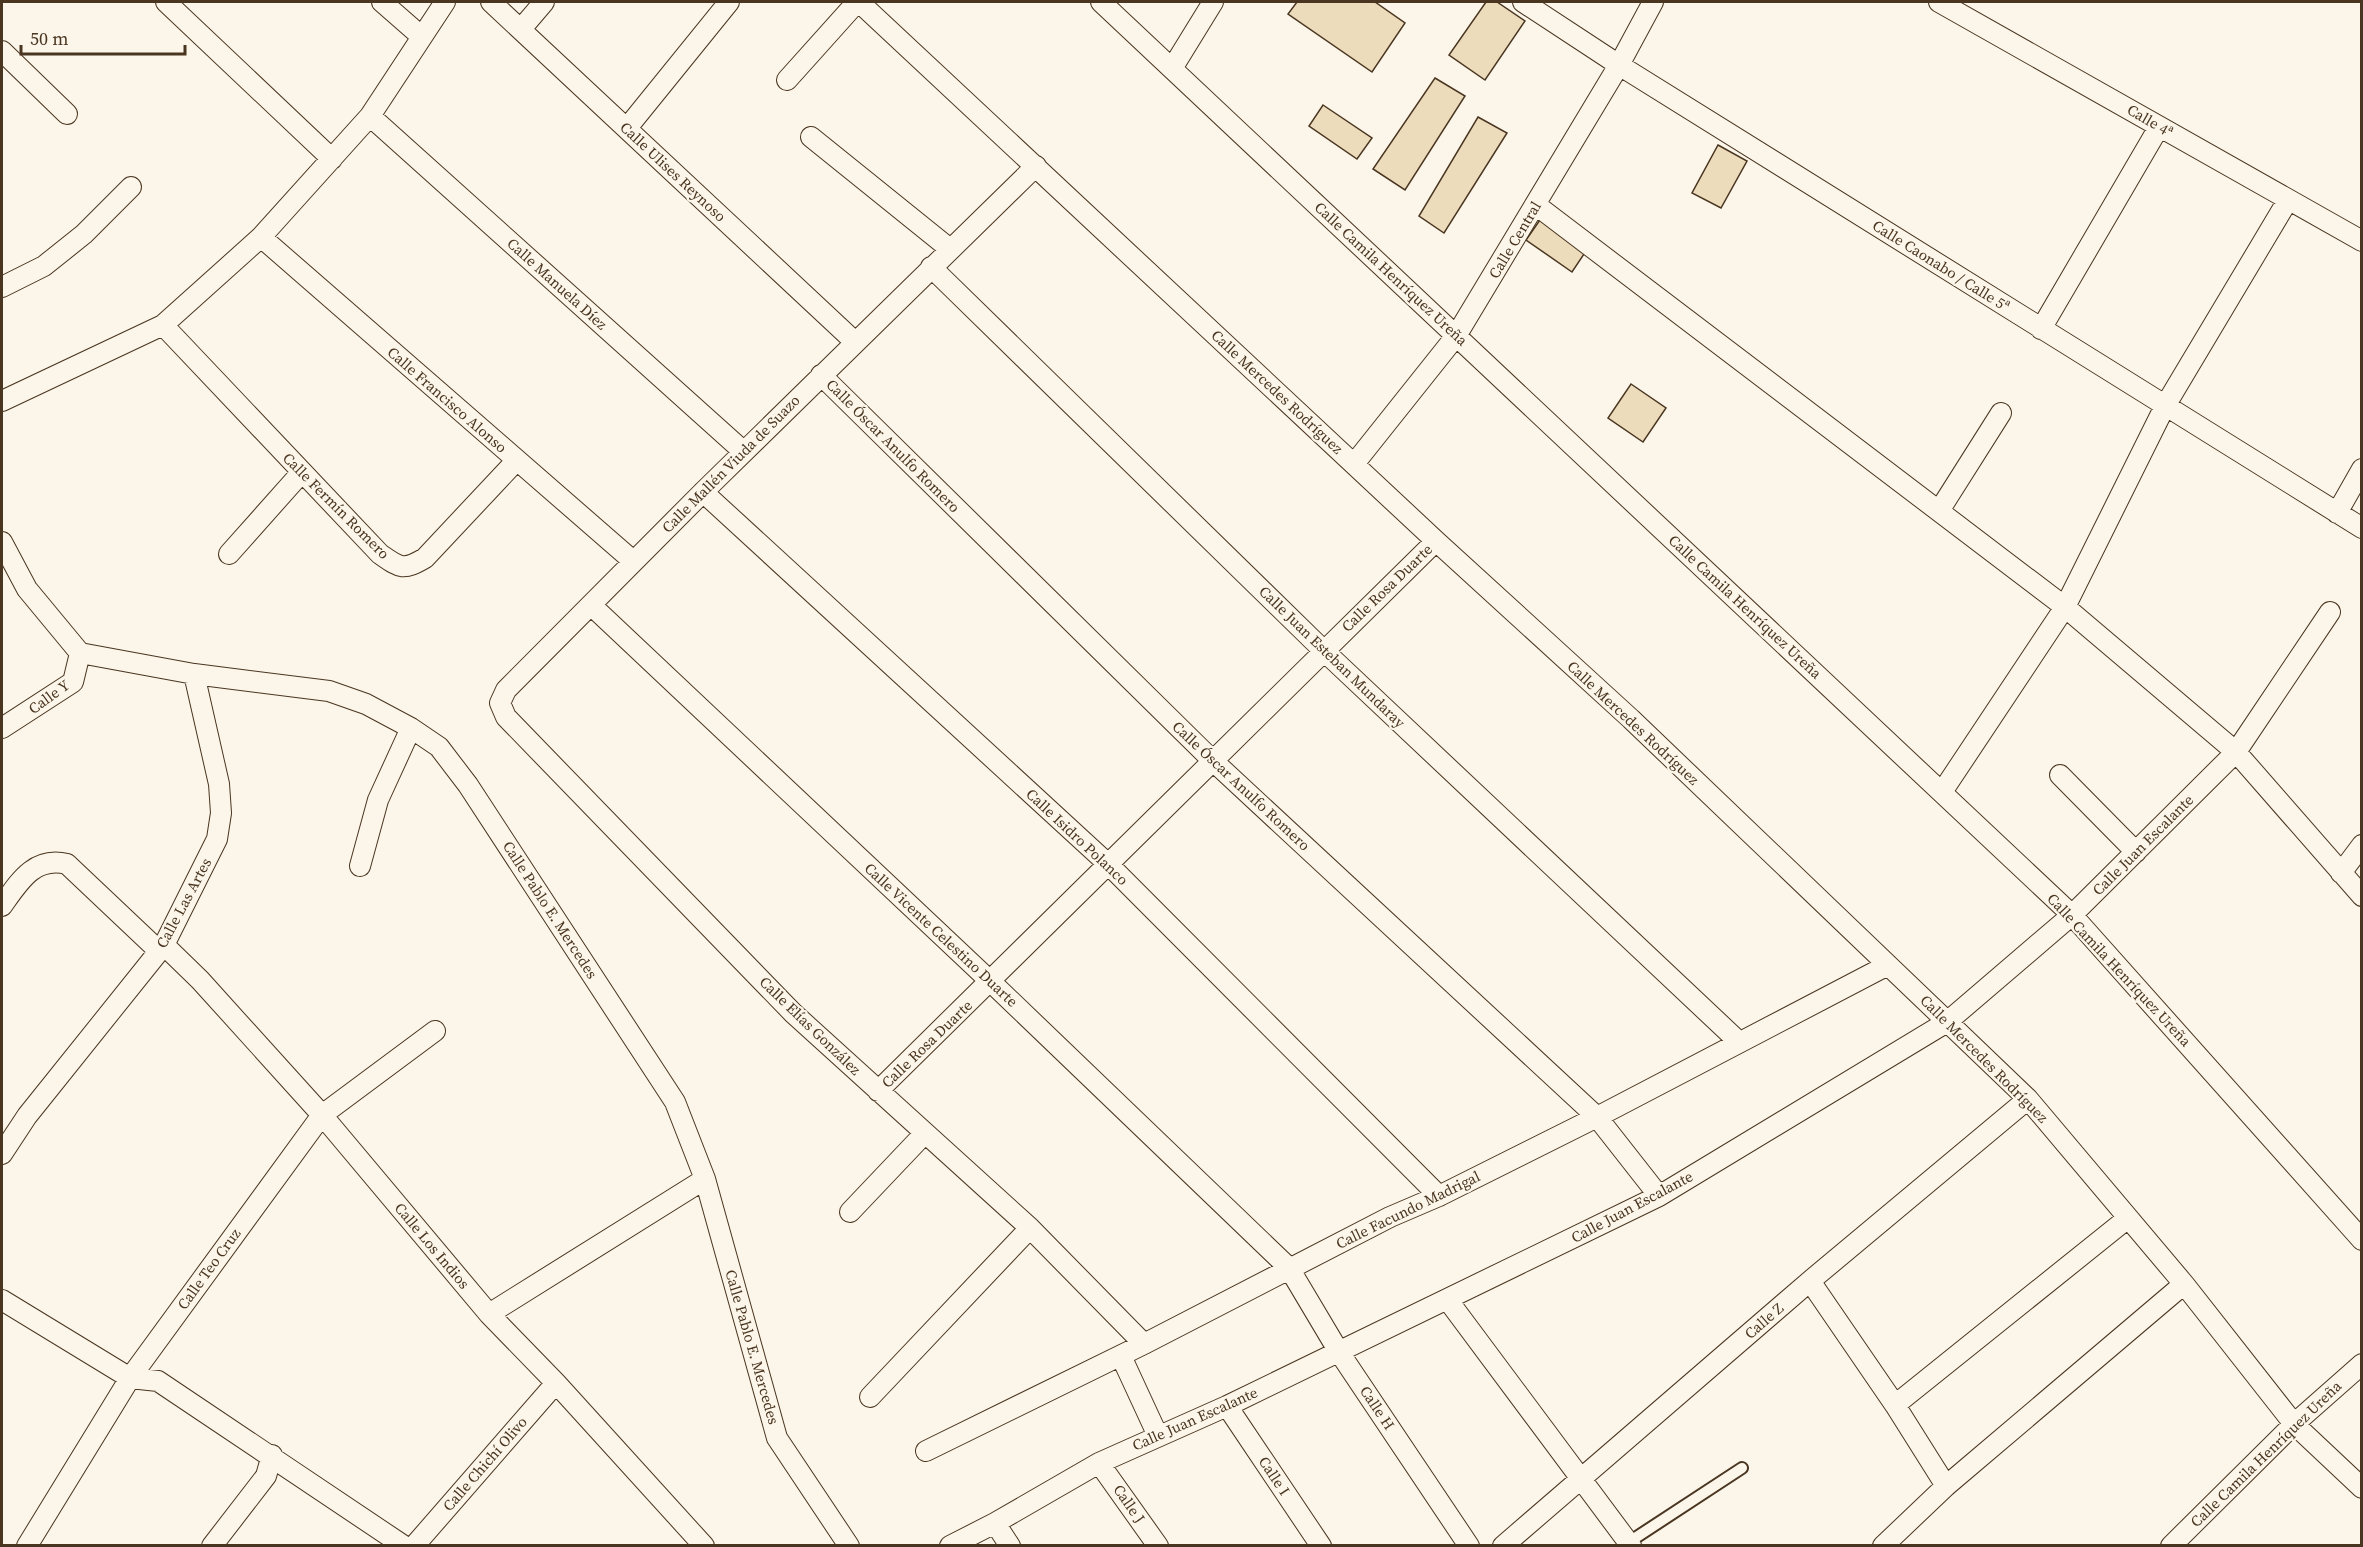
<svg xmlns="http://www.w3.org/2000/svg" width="2363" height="1547" viewBox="0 0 2363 1547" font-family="'Source Serif 4',serif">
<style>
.building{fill:#ecdcbc;stroke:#4a3520;stroke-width:1.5}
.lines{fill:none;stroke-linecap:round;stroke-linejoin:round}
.service-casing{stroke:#4a3520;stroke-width:14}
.minor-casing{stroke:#4a3520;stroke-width:22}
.service{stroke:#fbf6e9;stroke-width:10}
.minor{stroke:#fbf6e9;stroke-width:20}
.labels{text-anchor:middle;stroke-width:4.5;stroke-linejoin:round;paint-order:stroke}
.street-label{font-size:15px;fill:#4a3520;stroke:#fbf6e9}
</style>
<rect width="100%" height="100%" fill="#fbf6e9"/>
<path class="building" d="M1297 2H1375L1405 23 1372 72 1288 14Z
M1486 2H1497L1525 21 1485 80 1449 55Z
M1435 78 1465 96 1405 190 1373 169Z
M1323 105 1372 138 1357 159 1309 126Z
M1478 117 1507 133 1444 233 1419 216Z
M1718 145 1747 161 1721 208 1692 193Z
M1542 217 1588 248 1572 272 1526 240Z
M1631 384 1666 408 1643 442 1608 418Z"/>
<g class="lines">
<g class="service-casing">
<path id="service" d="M1629 1542 1742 1468"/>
</g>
<g class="minor-casing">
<path id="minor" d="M166 2 332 159
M382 2 422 37
M491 2 855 342
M859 2 1436 541 1631 719 2028 1099 2184 1284 2294 1424 2362 1488
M1101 2 2072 915 2362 1240
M1523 2 1619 65 2362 528
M1939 2 2362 241
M521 29 544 2
M2 51 67 114
M1173 67 1213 2
M787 80 857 2
M370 116 744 452
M627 128 729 2
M811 137 950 249
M1036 166 703 492 506 690 500 703 506 717 793 1013 1030 1228 1144 1344
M1536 205 2065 607 2236 752 2362 896
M261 237 633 561
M931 267 1323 650 1739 1042
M2 287 44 266 84 234 131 187
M163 325 380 554C400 568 403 571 425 558L516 461
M2041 329 2159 127
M821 375 1212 760 1597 1117 1659 1196
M2 401 163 325 261 237 370 116 445 2
M1354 464 1456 336 1619 65 1653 2
M703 492 1108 864 1439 1196
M1939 511 2001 413
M2337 513 2362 469
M2 542 27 589 80 653 194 674 329 691 366 704 411 728 439 747 468 785 675 1102 705 1179 777 1438 849 1546
M229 554 302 472
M591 605 990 981 1289 1268 1339 1352 1469 1546
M2 728 73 682 80 653
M2060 775 2136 852
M1942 792 2065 607 2165 406 2288 200
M360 866 378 800 411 728
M2341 873 2362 845
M2 906C19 882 34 856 67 864L159 951
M164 945 200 980 322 1115 489 1314 556 1383 704 1546
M878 1091 1436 541
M2 1154 27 1116 164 945 217 839 221 813 219 784 194 674
M850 1212 925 1133
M1810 1281 1895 1405 1946 1486
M1447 1299 1631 1546
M2 1300 130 1378 158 1381 404 1546
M489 1314 705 1179
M1121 1356 1158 1436
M870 1397 1030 1228
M1895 1405 2128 1218
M1227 1406 1321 1546
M926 1451 1144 1344 1390 1217 1439 1196 1597 1117 1888 965
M1099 1463 1158 1546
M995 1523 1010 1546
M27 1546 130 1378 322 1115 435 1031
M212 1546 266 1476 272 1455
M414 1546 556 1383
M950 1546 995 1523 1099 1463 1227 1406 1659 1196 1947 1022 2072 915 2236 752 2330 612
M1503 1546 1810 1281 2028 1099
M1883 1546 1946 1486 2184 1284
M2171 1546 2294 1424 2362 1364"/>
</g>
<use href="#service" class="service"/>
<use href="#minor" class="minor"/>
</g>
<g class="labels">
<g class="street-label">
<text transform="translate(2150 121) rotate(30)" y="5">Calle 4ª</text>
<text transform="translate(673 172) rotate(43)" y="5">Calle Ulises Reynoso</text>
<text transform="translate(1515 240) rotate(-59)" y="5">Calle Central</text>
<text transform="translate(1941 266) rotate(32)" y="5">Calle Caonabo / Calle 5ª</text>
<text transform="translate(1391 274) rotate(43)" y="5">Calle Camila Henríquez Ureña</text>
<text transform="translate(557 284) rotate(42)" y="5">Calle Manuela Díez</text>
<text transform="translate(1277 392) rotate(43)" y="5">Calle Mercedes Rodríguez</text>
<text transform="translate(447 400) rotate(41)" y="5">Calle Francisco Alonso</text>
<text transform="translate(893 446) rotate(45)" y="5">Calle Óscar Anulfo Romero</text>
<text transform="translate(731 464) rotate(-45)" y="5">Calle Mallén Viuda de Suazo</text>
<text transform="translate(336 506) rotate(45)" y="5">Calle Fermín Romero</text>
<text transform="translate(1387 588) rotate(-44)" y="5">Calle Rosa Duarte</text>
<text transform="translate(1745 607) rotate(43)" y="5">Calle Camila Henríquez Ureña</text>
<text transform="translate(1332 657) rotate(44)" y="5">Calle Juan Esteban Mundaray</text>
<text transform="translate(49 697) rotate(-36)" y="5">Calle Y</text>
<text transform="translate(1633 723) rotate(43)" y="5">Calle Mercedes Rodríguez</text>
<text transform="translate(1241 786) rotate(43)" y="5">Calle Óscar Anulfo Romero</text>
<text transform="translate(1077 837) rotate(43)" y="5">Calle Isidro Polanco</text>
<text transform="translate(2143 845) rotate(-45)" y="5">Calle Juan Escalante</text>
<text transform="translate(184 903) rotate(-62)" y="5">Calle Las Artes</text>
<text transform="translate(550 910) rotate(57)" y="5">Calle Pablo E. Mercedes</text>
<text transform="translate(941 935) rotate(43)" y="5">Calle Vicente Celestino Duarte</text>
<text transform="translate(2119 970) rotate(47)" y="5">Calle Camila Henríquez Ureña</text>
<text transform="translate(810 1026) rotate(44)" y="5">Calle Elías González</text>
<text transform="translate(927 1044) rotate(-44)" y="5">Calle Rosa Duarte</text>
<text transform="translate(1984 1059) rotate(45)" y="5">Calle Mercedes Rodríguez</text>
<text transform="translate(1632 1207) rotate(-28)" y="5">Calle Juan Escalante</text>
<text transform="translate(1408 1210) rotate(-26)" y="5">Calle Facundo Madrigal</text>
<text transform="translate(432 1246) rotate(50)" y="5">Calle Los Indios</text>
<text transform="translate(209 1269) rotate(-54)" y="5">Calle Teo Cruz</text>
<text transform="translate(1764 1321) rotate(-41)" y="5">Calle Z</text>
<text transform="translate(752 1347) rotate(74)" y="5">Calle Pablo E. Mercedes</text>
<text transform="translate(1377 1408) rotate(56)" y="5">Calle H</text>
<text transform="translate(1195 1419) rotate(-24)" y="5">Calle Juan Escalante</text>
<text transform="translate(2266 1454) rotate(-44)" y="5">Calle Camila Henríquez Ureña</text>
<text transform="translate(485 1464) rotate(-49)" y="5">Calle Chichí Olivo</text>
<text transform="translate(1274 1476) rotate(56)" y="5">Calle I</text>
<text transform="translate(1129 1504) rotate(55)" y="5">Calle J</text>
</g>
</g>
<rect width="2363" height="1547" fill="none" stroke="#4a3520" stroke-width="6"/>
<path d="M21 45v9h164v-9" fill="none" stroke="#4a3520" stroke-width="3"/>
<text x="30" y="45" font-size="18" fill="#4a3520" stroke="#fbf6e9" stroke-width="4.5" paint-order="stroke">50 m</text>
</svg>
